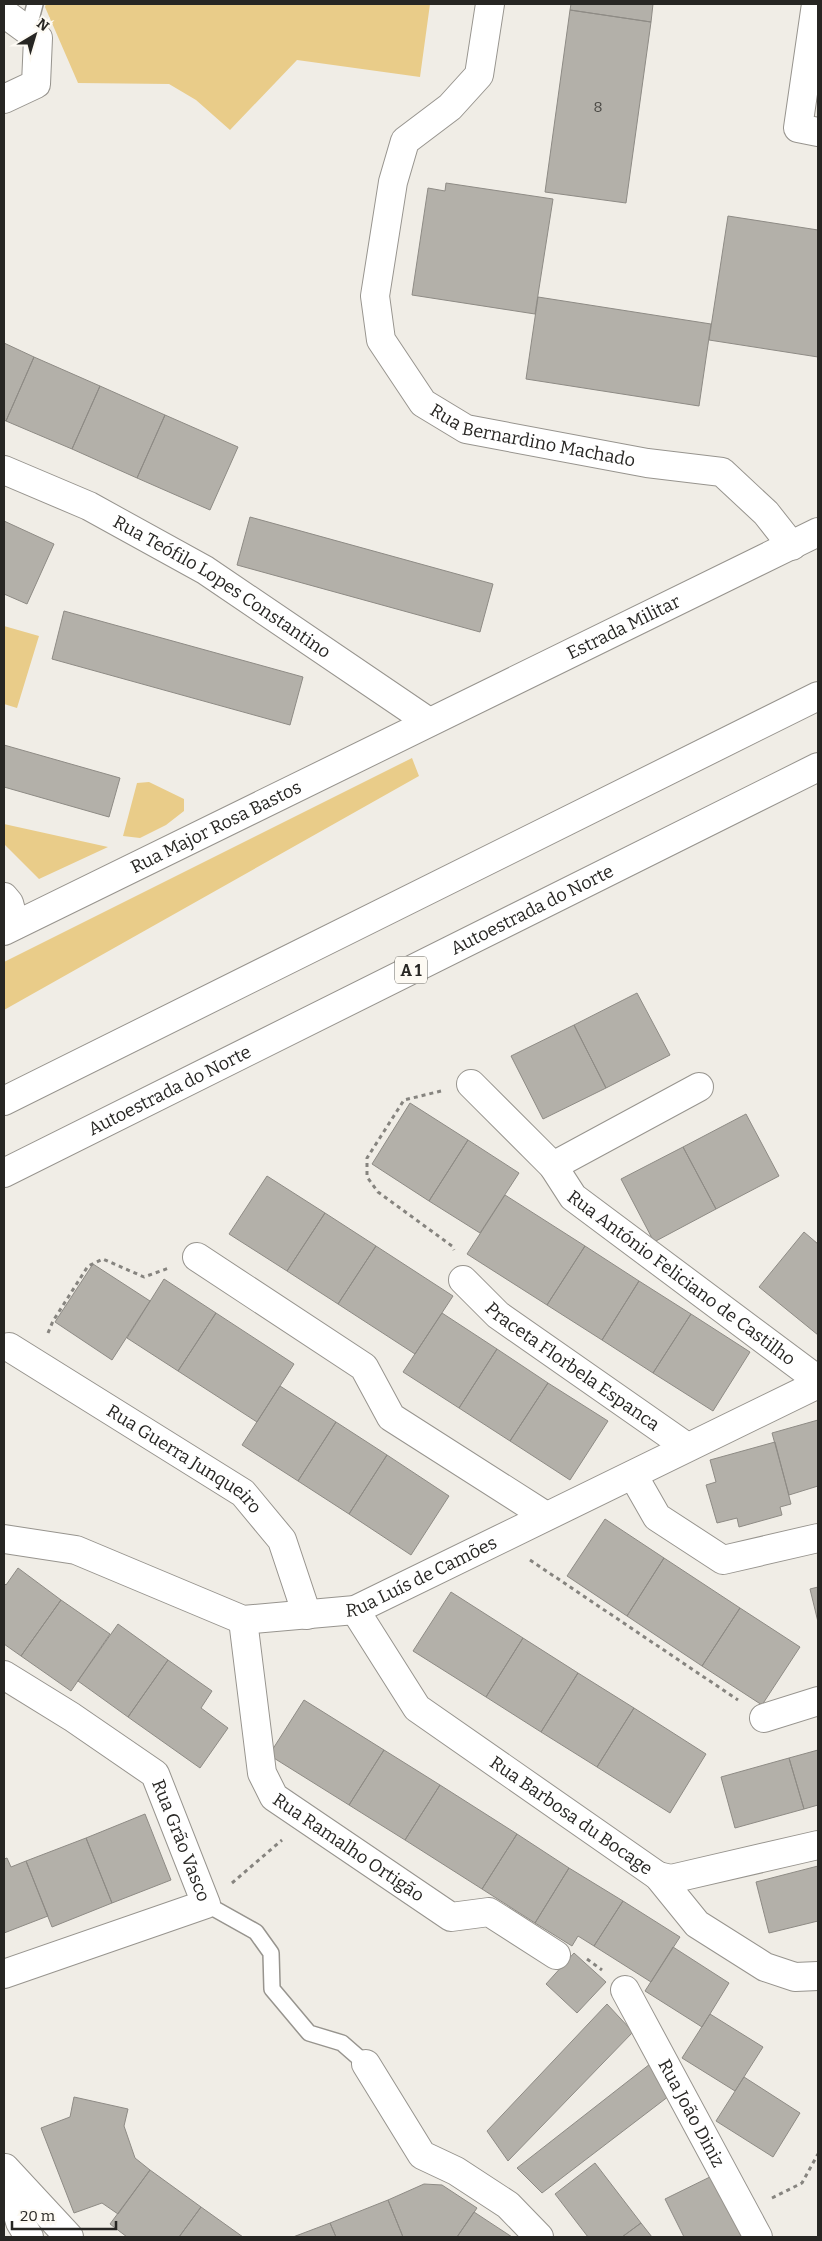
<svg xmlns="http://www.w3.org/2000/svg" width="822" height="2241" viewBox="0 0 822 2241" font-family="Bitter,serif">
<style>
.green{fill:#e9cc89}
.building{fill:#b3b0a9;stroke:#8e8b85}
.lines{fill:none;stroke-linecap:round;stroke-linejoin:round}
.lane-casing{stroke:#97948e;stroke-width:18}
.street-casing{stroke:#97948e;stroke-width:30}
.secondary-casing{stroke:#97948e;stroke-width:30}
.highway-casing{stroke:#97948e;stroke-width:30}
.path{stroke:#86847f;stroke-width:3;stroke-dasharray:4 4;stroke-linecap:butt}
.lane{stroke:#fff;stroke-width:15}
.street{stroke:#fff;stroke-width:28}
.secondary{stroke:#fff;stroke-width:28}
.highway{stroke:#fff;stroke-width:28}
.labels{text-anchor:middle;stroke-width:4;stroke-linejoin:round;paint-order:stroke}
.number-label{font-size:15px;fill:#4a4844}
.shield{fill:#fdfaf3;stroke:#676661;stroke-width:1}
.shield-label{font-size:16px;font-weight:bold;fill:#272623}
.street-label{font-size:18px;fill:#272623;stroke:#fdfaf3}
</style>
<rect width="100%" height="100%" fill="#f0ede6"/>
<path class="green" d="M46 4H430L420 77 297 60 230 130 196 100 169 84 78 83 45 7Z
M4 626 39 636 17 708 4 704Z
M412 758 419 776 4 1010V962Z
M149 782 184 799V811L166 825 140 838 123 836 137 783Z
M4 824 108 847 39 879 4 844Z"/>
<path class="building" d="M571 4H653L651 22 570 10Z
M570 10 651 22 626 203 545 192Z
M446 183 553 199 535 314 412 295 428 188 445 191Z
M728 216 818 230V357L709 340Z
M538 297 711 324 699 406 526 379Z
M4 343 34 357 6 421 4 420Z
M34 357 100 386 72 449 6 421Z
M100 386 165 415 137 478 72 449Z
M165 415 238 447 210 510 137 478Z
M250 517 493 584 480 632 237 565Z
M4 521 54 544 27 604 4 594Z
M64 611 303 677 290 725 52 659Z
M4 745 120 778 109 817 4 787Z
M637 993 670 1055 606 1088 574 1025Z
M574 1025 606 1088 543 1119 511 1056Z
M410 1103 468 1140 429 1201 372 1164Z
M746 1114 779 1176 716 1209 683 1147Z
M468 1140 519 1173 480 1233 429 1201Z
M683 1147 716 1209 654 1242 621 1179Z
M267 1176 325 1213 287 1271 229 1234Z
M505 1195 585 1246 547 1305 467 1254Z
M325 1213 376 1246 338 1304 287 1271Z
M804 1232 818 1244V1335L759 1287Z
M376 1246 453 1296 415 1354 338 1304Z
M585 1246 639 1281 602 1340 547 1305Z
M93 1264 150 1301 112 1360 55 1322Z
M164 1279 216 1313 178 1371 127 1338Z
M639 1281 691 1314 653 1373 602 1340Z
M216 1313 294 1364 257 1422 178 1371Z
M442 1313 497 1349 459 1408 403 1372Z
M691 1314 750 1352 713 1411 653 1373Z
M497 1349 548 1383 510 1441 459 1408Z
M548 1383 608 1421 570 1480 510 1441Z
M280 1386 336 1422 298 1481 242 1445Z
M818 1420V1486L789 1495 772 1433Z
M336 1422 387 1455 349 1514 298 1481Z
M775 1442 791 1504 780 1507 782 1515 739 1527 737 1518 717 1523 706 1485 716 1482 710 1460Z
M387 1455 449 1496 411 1555 349 1514Z
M605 1519 664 1558 627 1616 567 1576Z
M664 1558 740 1608 702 1666 627 1616Z
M18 1568 61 1600 21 1656 4 1644V1583L6 1585Z
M818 1587V1622L810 1589Z
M451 1592 523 1638 486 1697 413 1651Z
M61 1600 110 1634 71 1691 21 1656Z
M740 1608 800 1647 762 1705 702 1666Z
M118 1624 168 1660 128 1717 78 1681Z
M523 1638 578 1673 541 1732 486 1697Z
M168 1660 212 1691 201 1708 228 1728 200 1768 128 1717Z
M578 1673 634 1708 597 1767 541 1732Z
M304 1700 384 1750 349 1805 269 1755Z
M634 1708 706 1754 670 1813 597 1767Z
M384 1750 440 1785 405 1840 349 1805Z
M818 1750V1805L804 1809 789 1758Z
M789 1758 804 1809 735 1828 721 1777Z
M440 1785 517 1834 482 1889 405 1840Z
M145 1814 171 1880 112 1903 86 1838Z
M517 1834 569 1868 535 1923 482 1889Z
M86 1838 112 1903 52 1927 26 1861Z
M7 1858 11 1867 26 1861 48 1916 4 1933V1859Z
M818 1866V1921L769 1933 756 1882Z
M569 1868 623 1901 594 1946 578 1936 572 1946 535 1923Z
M623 1901 680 1937 651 1982 594 1946Z
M673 1947 729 1983 702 2027 645 1991Z
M574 1953 606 1982 577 2013 546 1984Z
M607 2004 633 2032 508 2161 487 2131Z
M710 2014 763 2047 735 2091 682 2058Z
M650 2064 669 2096 542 2193 517 2168Z
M744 2077 800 2113 773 2157 716 2121Z
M74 2097 128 2109 124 2126 135 2158 150 2170 118 2214 102 2203 74 2213 41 2128 70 2117Z
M595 2163 641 2223 622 2237H588L555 2194Z
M150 2170 201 2207 179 2237H127L110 2224Z
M714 2175 745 2237H684L665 2199Z
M424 2184 442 2185 477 2208 457 2237H403L388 2200Z
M388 2200 403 2237H336L330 2223Z
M201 2207 243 2237H179Z
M474 2212 512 2237H457Z
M330 2223 336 2237H293Z
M641 2223 652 2237H622Z"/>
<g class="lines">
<g class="lane-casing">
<path id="lane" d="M28 31 35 4
M206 1904 256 1932 271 1953 272 1989 309 2033 342 2043 366 2064"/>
</g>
<g class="street-casing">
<g id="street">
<path id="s1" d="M490 4 479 75 450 107 405 141 393 182 375 296 381 340 423 403 466 429 647 463 722 472 766 513 792 546"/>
<path d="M816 4 798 128 818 132"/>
<path d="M4 13 38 38 36 84 4 99"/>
<path id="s2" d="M4 470 89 506 205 570 429 722"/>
<path d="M4 897 9 903 15 925"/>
<path id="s3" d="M471 1084 553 1166 573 1197 818 1380"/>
<path d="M553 1166 699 1087"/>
<path d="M197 1257 364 1367 391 1417 546 1516"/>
<path id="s4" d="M463 1280 498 1315 687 1447"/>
<path id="s5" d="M9 1347 243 1493 282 1540 307 1615"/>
<path d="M633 1475 657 1517 723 1560 818 1538"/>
<path id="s6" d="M4 1539 76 1550 243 1620 355 1610 818 1384"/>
<path id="s7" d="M355 1610 417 1708 658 1876 697 1924 765 1967 795 1977 818 1976"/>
<path id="s8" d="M243 1620 262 1773 274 1797 451 1917 489 1912 556 1955"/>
<path id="s9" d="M4 1675 72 1717 155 1774 206 1904 4 1974"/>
<path d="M764 1718 818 1701"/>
<path d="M658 1876 671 1879 818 1845"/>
<path id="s10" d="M625 1990 758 2237"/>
<path d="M366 2064 422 2155 456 2171 508 2205 539 2237"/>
</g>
</g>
<g class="secondary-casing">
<g id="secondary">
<path id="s11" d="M4 931 818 532"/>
<path d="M5 2168 69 2237"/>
<path d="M6 2175 20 2222 29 2237"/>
</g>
</g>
<g class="highway-casing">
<g id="highway">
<path d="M4 1101 818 696"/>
<path id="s12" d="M4 1173 818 767"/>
</g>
</g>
<path class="path" d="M441 1091 404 1100 367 1158V1177L378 1192 452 1246 454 1250
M48 1333 53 1321 88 1266 103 1259 144 1277 169 1268
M530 1560 738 1700
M232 1883 282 1840
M587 1959 602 1970
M772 2198 802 2183 818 2154"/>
<use href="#lane" class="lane"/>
<use href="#street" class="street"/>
<use href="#secondary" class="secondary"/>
<use href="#highway" class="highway"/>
</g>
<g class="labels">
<g class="number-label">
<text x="598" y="112">8</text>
</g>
<rect class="shield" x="395" y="956.5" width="32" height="27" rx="4"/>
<g class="shield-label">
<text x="411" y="976">A 1</text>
</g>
<g class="street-label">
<text dy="6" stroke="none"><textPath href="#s1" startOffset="566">Rua Bernardino Machado</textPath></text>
<text dy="6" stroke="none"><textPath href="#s2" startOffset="248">Rua Teófilo Lopes Constantino</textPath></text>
<text dy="6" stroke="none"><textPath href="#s11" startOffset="690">Estrada Militar</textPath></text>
<text dy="6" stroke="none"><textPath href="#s11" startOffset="236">Rua Major Rosa Bastos</textPath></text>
<text dy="6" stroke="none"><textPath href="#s12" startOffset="590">Autoestrada do Norte</textPath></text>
<text dy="6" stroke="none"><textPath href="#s12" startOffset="185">Autoestrada do Norte</textPath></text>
<text dy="6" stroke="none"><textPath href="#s3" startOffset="288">Rua António Feliciano de Castilho</textPath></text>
<text dy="6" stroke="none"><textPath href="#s4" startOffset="140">Praceta Florbela Espanca</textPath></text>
<text dy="6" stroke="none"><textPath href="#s5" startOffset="208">Rua Guerra Junqueiro</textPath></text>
<text dy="6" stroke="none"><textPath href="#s6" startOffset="440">Rua Luís de Camões</textPath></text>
<text dy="6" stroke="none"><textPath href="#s7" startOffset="304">Rua Barbosa du Bocage</textPath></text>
<text dy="6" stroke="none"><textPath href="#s9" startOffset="252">Rua Grão Vasco</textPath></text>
<text dy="6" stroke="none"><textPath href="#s8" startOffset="271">Rua Ramalho Ortigão</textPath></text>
<text dy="6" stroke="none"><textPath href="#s10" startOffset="140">Rua João Diniz</textPath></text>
</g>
</g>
<rect width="822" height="2241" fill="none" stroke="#272623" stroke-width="10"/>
<g transform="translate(35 35) rotate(38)" stroke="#fdfaf3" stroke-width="4" paint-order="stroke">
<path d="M0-4L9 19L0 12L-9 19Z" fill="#272623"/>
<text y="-8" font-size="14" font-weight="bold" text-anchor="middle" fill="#272623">N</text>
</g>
<path d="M12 2221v8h104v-8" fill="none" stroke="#272623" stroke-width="2.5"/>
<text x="20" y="2221" font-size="15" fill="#272623" stroke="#fdfaf3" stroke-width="4" paint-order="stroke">20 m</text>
</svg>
